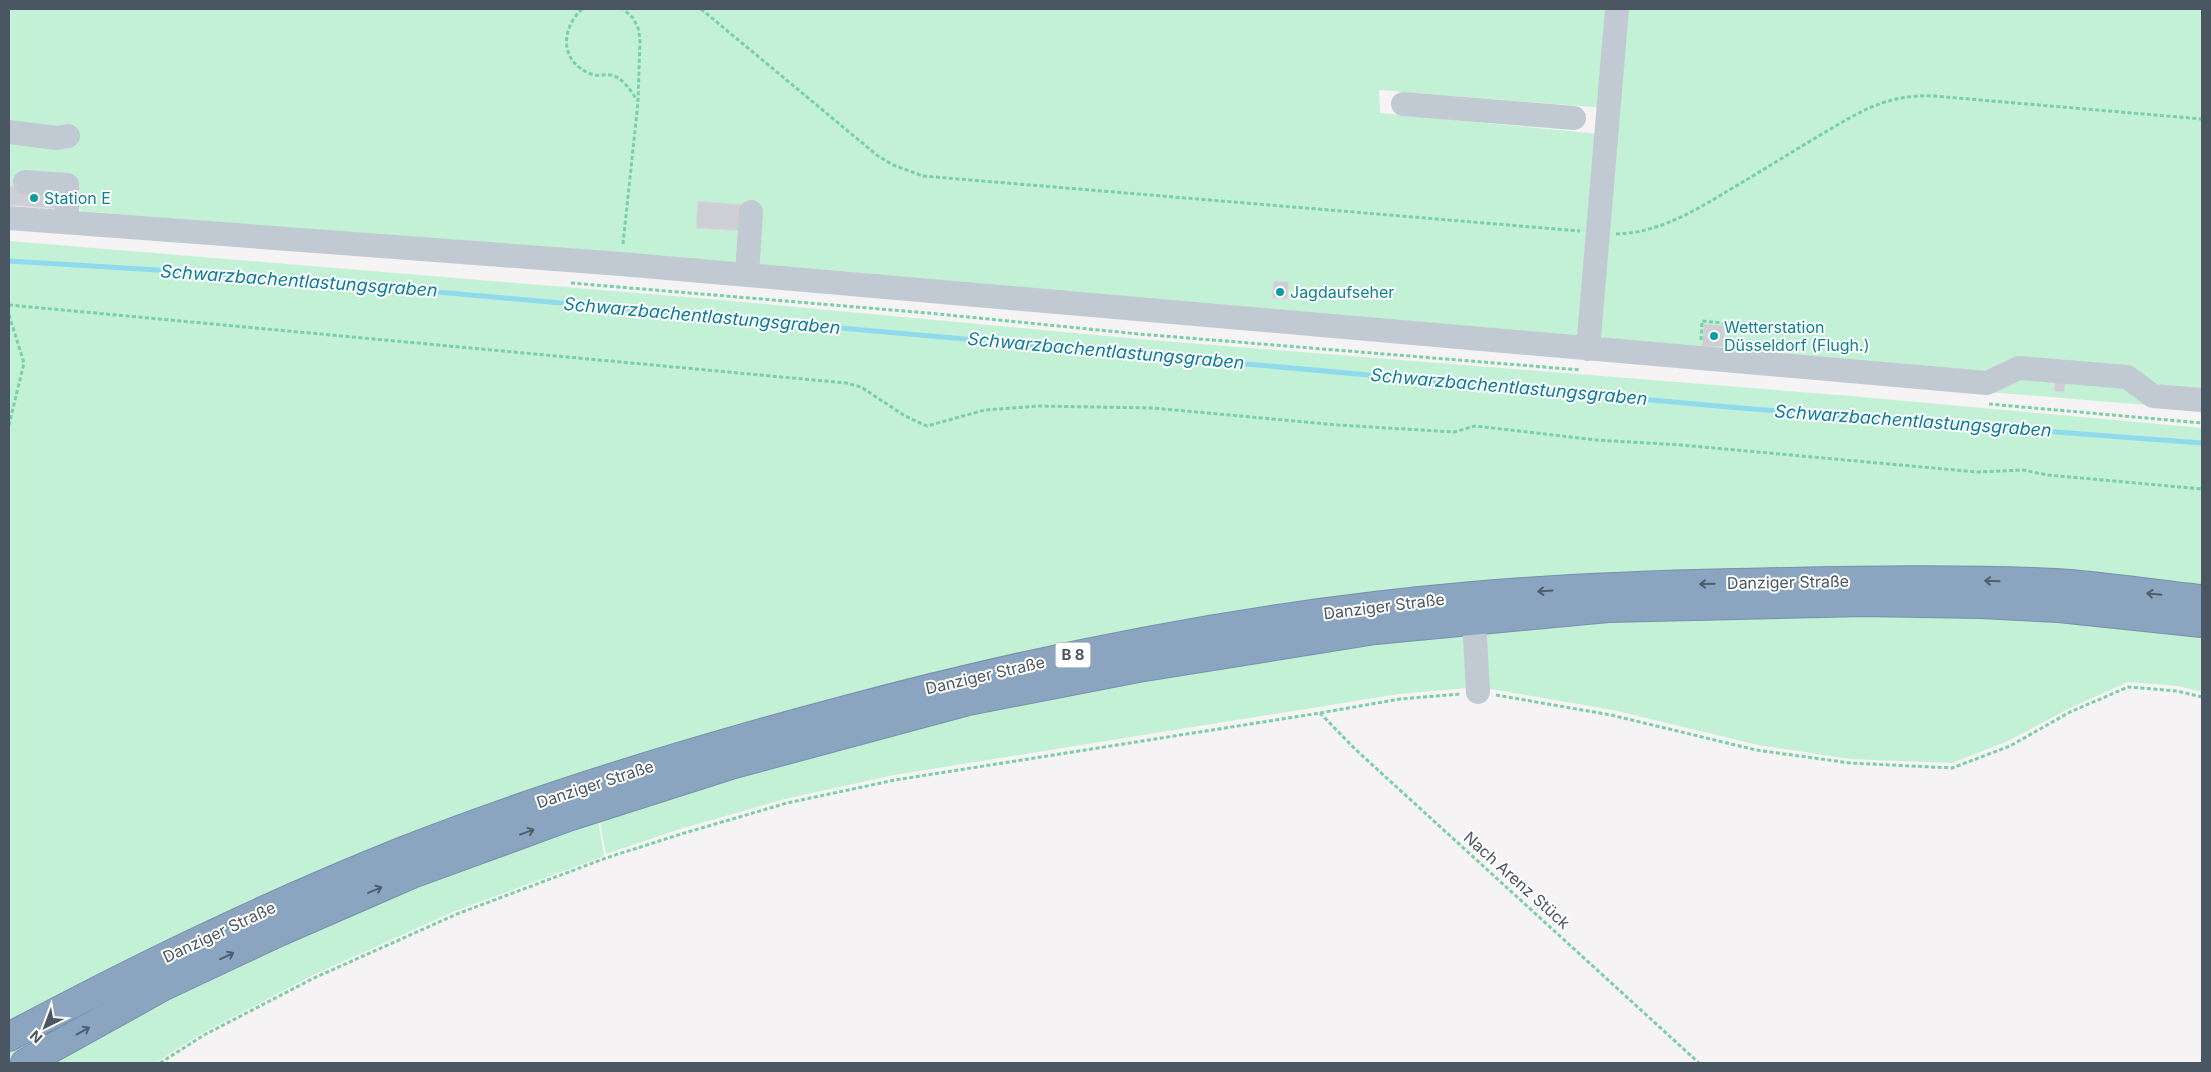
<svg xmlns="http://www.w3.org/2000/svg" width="2211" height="1072" viewBox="0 0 2211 1072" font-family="Inter,sans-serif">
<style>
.green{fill:#c3f1d5}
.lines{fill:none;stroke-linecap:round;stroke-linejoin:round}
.stream{stroke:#90daee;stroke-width:5}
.building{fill:#cdcfd5;stroke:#d7d9de}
.highway-casing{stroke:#7690ad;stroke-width:30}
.path{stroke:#7ad0a6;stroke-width:3;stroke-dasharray:4 2.5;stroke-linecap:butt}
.minor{stroke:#c1cad2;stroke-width:24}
.highway{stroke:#8ba5c1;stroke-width:28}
.oneway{stroke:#505e6b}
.culture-dot{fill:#0f9aa8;stroke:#fff;stroke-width:2}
.labels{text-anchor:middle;stroke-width:4;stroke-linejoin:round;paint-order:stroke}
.shield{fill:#fff;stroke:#808990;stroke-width:1}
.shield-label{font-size:15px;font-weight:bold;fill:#4a5661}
.culture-label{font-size:16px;fill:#0d838f;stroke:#fff;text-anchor:start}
.street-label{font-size:16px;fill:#4a5661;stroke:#fff}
.water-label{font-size:18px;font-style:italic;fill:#0c7c9b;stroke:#fff}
</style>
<rect width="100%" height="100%" fill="#f5f3f3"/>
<path class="green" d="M9 9H1612L1604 108 1379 90 1380 113 1601 134 1579 336 82 211 74 205 18 187 9 186Z
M1622 9H2202V391L1600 338Z
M9 241 722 300 1139 339 1851 396 2202 428V692L2178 686 2128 682 2068 709 2008 741 1952 763 1850 759 1758 745 1613 710 1479 687 1399 694 894 775 785 799 680 829 606 854 587 755 604 856 455 911 311 976 201 1034 155 1063H9Z
M2019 376 2120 385 2146 405 1988 392Z"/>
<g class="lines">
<path class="stream" d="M9 261 257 276 1752 409 2202 443"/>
</g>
<path class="building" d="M9 186 60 190 59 209 9 205Z
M698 201 745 205 743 231 696 228Z
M1274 281 1289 282 1287 299 1272 298Z
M1704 324 1725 326 1724 347 1702 346Z
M2055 381 2065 383 2064 392 2054 391Z"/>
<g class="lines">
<g class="highway-casing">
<path id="highway" d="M9 1037C136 969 266 906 401 852 545 795 695 750 846 710 1052 655 1261 614 1473 596 1561 588 1648 585 1735 583 1842 581 1948 578 2055 583 2104 586 2153 594 2202 599
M25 1063 164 986 279 932 412 874 568 817 734 764 968 701 1138 668 1375 630 1608 608 1864 602 1981 604 2059 608 2202 623"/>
</g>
<path class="path" d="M582 9C560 30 560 62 591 74 599 77 608 73 614 76 625 80 631 92 638 101
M701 9 878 156 893 165 923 176 1580 231
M1616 234C1663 233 1702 206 1741 183 1768 167 1795 150 1822 134 1861 111 1887 94 1934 96L2202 119
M623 244 638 102 640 39 638 28 633 18 623 9
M571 283 928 313 1139 334 1581 370
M9 305 846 383 861 387 905 416 927 426 985 410 1039 406 1153 408 1338 425 1454 432 1475 426 1596 440 1681 445 1977 472 2023 470 2048 475 2202 489
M9 315 24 363 9 425
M1701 340 1702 321 1777 328
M1989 404 2202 423
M1496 695 1611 715 1756 750 1850 763 1952 768 2010 746 2070 712 2128 687 2177 691 2202 697
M1320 713 1355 749 1699 1063
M160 1063 204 1035 314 978 457 914 606 858 681 834 787 803 895 780 1320 713 1400 699 1460 694"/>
<path class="minor" d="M1403 104 1574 118
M9 132 57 138 68 136
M25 182 67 185V222
M9 218 621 264 1987 383 2019 368 2127 377 2153 396 2202 400
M747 275 751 212
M1588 349 1617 9
M1474 619 1478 692"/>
<use href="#highway" class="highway"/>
</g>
<defs><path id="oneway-shaft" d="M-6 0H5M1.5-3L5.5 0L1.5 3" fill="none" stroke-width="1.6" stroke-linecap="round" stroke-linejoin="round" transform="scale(1.25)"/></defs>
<g class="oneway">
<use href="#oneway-shaft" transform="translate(1992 581) rotate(-178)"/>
<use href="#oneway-shaft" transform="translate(1707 584) rotate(179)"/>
<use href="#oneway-shaft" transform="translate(1545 591) rotate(176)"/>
<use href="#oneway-shaft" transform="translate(2154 594) rotate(-174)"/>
<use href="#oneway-shaft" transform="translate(527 832) rotate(-20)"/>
<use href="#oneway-shaft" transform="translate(375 890) rotate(-23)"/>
<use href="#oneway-shaft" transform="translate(227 956) rotate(-25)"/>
<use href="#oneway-shaft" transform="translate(83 1031) rotate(-29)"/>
</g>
<g class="culture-dot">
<circle cx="34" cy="198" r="5"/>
<circle cx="1280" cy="292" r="5"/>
<circle cx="1714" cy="336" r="5"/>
</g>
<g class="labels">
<rect class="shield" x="1055.5" y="642.5" width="35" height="25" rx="4"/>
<g class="shield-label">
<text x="1073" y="660">B 8</text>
</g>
<g class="culture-label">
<text x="44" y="204">Station E</text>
<text x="1290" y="298">Jagdaufseher</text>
<text x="1724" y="333">Wetterstation<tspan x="1724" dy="18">Düsseldorf (Flugh.)</tspan></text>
</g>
<g class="street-label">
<text transform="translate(1788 582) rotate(-1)" y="6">Danziger Straße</text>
<text transform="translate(1384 606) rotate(-7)" y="6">Danziger Straße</text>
<text transform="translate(985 675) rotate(-13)" y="6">Danziger Straße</text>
<text transform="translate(595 784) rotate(-18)" y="6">Danziger Straße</text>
<text transform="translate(1517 880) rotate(42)" y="6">Nach Arenz Stück</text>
<text transform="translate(219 932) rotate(-25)" y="6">Danziger Straße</text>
</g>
<g class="water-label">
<text transform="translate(299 281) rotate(4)" y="6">Schwarzbachentlastungsgraben</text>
<text transform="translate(702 316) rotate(5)" y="6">Schwarzbachentlastungsgraben</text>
<text transform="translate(1106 351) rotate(5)" y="6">Schwarzbachentlastungsgraben</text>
<text transform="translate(1509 387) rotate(5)" y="6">Schwarzbachentlastungsgraben</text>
<text transform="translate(1913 421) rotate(4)" y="6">Schwarzbachentlastungsgraben</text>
</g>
</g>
<rect width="2211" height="1072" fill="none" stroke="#4a5661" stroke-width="20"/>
<g transform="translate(45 1027) rotate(222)" stroke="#ffffff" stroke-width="4" paint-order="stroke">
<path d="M0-4L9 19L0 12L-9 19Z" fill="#4a5661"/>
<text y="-8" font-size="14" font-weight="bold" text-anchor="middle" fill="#4a5661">N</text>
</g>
</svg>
